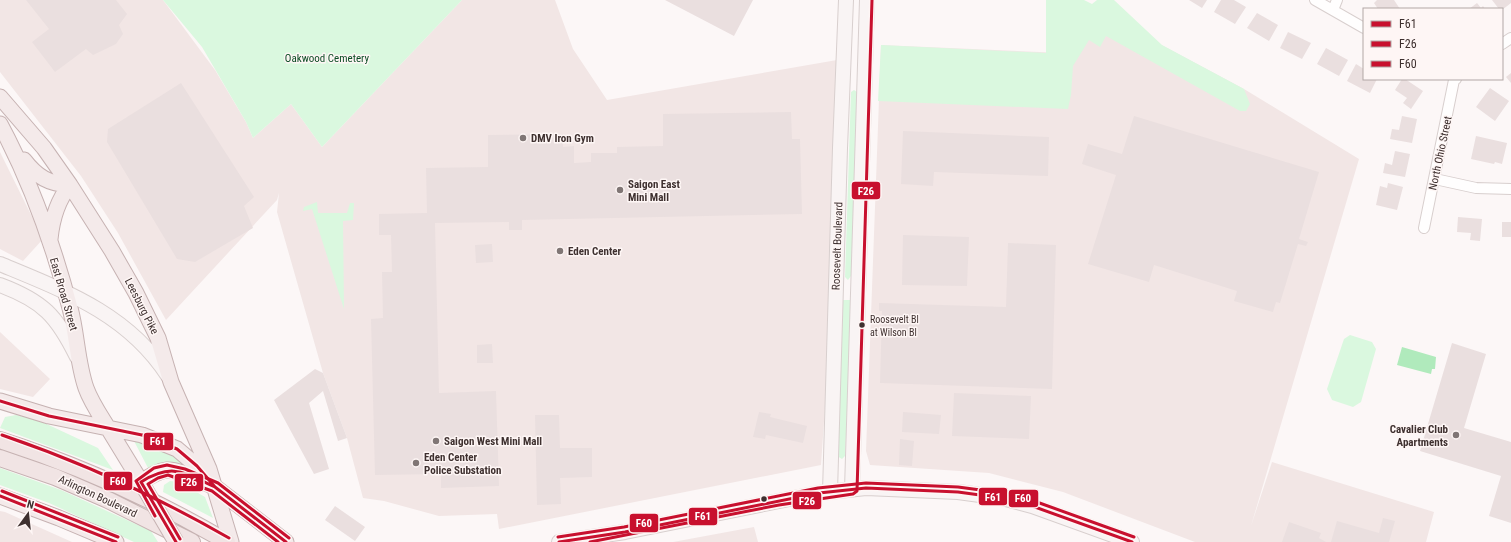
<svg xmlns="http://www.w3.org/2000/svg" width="1511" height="542" viewBox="0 0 1511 542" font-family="'Roboto Condensed',sans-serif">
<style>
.built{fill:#f2e6e5}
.green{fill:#daf8df}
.water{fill:#b0eabc}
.building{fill:#eadfdf}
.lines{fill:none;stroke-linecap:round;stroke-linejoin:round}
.minor-casing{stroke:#d8cfce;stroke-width:12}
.secondary-casing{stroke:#d8cfce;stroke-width:16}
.primary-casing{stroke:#c6b2b2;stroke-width:17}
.trunk-casing{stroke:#c6b2b2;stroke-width:18}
.minor{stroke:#fffefe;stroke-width:10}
.secondary{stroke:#f9f4f4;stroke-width:14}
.primary{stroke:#f4eaea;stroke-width:15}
.trunk{stroke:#f1e4e4;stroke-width:16}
.primary-bridge-casing{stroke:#c6b2b2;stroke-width:17;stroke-linecap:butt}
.primary-bridge{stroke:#f4eaea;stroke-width:15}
.bus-1-casing{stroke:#fef6f5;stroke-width:6}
.bus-2-casing{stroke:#fef6f5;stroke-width:6}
.bus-3-casing{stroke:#fef6f5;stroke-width:6}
.bus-1{stroke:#c8102e;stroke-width:3}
.bus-2{stroke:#c8102e;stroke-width:3}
.bus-3{stroke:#c8102e;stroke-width:3}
.poi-dot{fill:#807675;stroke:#fef6f5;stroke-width:1.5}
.bus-dot{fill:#3e302f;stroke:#fef6f5;stroke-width:1.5}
.labels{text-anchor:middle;stroke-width:3;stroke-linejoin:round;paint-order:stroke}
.bus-label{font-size:10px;fill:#3e302f;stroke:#fef6f5;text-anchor:start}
.park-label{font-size:11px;fill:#0b4c23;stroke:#fef6f5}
.poi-label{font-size:11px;font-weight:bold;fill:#3e302f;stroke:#fef6f5;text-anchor:start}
.street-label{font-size:11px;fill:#3e302f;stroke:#fef6f5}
.line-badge{stroke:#fef6f5;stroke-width:1.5}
.badge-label{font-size:11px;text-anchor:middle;font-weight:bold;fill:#fff}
</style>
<rect width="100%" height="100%" fill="#fcf7f7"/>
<path class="built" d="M0 0H163L215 70 246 122 253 138 291 104 322 147 462 0H555L573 49 607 100 837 60 826 392 821 465 499 529 497 514 439 516 384 501 363 498 347 438 323 373 277 212 279 193 277 200 166 320 118 233 81 176 0 72Z
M1077 0 1244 89 1359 159 1251 526 1272 462 1434 512 1426 542H1195L1063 492 989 473 870 465 866 451 881 45 1063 53Z
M0 152 43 239 23 261 0 249Z
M0 332 50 379 33 397 0 389Z
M0 511 5 512 72 542H0Z
M754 527 758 542H673Z"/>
<path class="green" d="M163 0H462L322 147 291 104 253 138 246 122 202 47Z
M1046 0H1084L1092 4 1097 0H1114L1162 45 1244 89 1250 104 1246 111H1240L1106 36 1100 47 1089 40 1073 66 1071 95 1068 109 878 101 881 45 1046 53Z
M854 90 857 92 851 276 848 280 845 277 851 92Z
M317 202 318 213H347L350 203H354L353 220 343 221 344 309 312 209 303 211 304 207Z
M843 300H852L845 456 842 459 837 456Z
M1350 335 1372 342 1376 349 1361 402 1353 407 1332 400 1327 389 1344 339Z
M16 415 38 420 98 448 113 470 0 428 5 417Z
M134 441C152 446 171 451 185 465 172 469 168 458 148 468Z
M0 468 61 490 151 531 158 542H134L49 503 0 485Z
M170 481 179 482 205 497 213 518 163 492 164 485Z"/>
<path class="water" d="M1402 347 1436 357 1435 369H1432L1431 374 1397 365Z"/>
<path class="building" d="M26 0H116L127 14 119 25 123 34 116 44 93 55 86 49 55 72 32 42 49 29Z
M665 0H753L734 36Z
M1189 0H1207L1202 8Z
M1221 0H1234L1246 7 1235 24 1214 12Z
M1377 0H1394L1400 9H1378L1374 3Z
M1492 0H1511V3L1502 10 1499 9Z
M1477 3 1481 8 1483 6 1485 9H1469Z
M1257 13 1278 25 1269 41 1247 28Z
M1288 32 1311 43 1302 59 1280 48Z
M1326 48 1348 60 1339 76 1317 64Z
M1356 64 1364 69V79H1377L1370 93 1347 81Z
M1511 73V83L1506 77Z
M1402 79H1405L1423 91 1411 109 1403 103 1407 98 1395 90Z
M181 83 254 197 244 206 253 228 195 262 177 259 107 142 108 129Z
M1490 88 1509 101 1495 121 1476 107Z
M791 112 792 139H800L802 214 522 220V230H509V222L435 223 439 393 496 391 499 486 441 488V474L375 475 371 319 383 318 382 272H392L391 235H379V214L427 213 426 168 488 167V135L563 134V147L574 146V163L591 162V153H617V147L663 146V114Z
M1134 116 1319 172 1299 239 1308 242 1306 246 1298 244 1280 303 1276 302 1273 312 1234 301 1237 291 1154 265 1149 282 1088 264 1116 175 1082 164 1088 144 1122 154Z
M1402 116 1417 119 1412 143 1390 139 1392 129 1399 130Z
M903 131 1049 137 1048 176 934 172 933 186 901 184Z
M1476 136 1507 143 1502 164 1495 162 1494 164 1471 159Z
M1395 151 1410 154 1405 177 1383 173 1385 163 1392 165Z
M1388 183 1403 187 1397 210 1376 205 1380 186 1387 188Z
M1458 217 1482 219 1480 241 1470 240 1471 233 1457 232Z
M1502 222H1511V237H1502Z
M903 235 969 237 967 286 902 285Z
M1008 243 1056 245 1052 389 880 383 882 311H879V303L1006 307Z
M492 244 493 262 476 263 475 245Z
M1452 343 1486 354 1464 428 1511 442V523L1489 516 1501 476 1420 451Z
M492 344 493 363H477V345Z
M315 369 323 373 347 438 338 441 323 391 309 403 329 469 314 474 274 400Z
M954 393 1031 396 1029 439 952 436Z
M759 412 771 414 770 417 807 426 803 443 766 435 765 439 753 437Z
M903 412 941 415 939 434 902 432Z
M535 415H559L560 448H592V477L560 478 561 504 537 505Z
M900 439 914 441 912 466 899 465Z
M335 506 365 527 355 541 325 520Z
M1383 518 1395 521 1389 542H1331L1337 521 1379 533Z
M1289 522 1321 533 1319 538 1326 542H1282Z"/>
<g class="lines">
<g class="minor-casing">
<path id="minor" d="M1315 0 1364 28
M1333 10 1337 0
M1502 44 1511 38
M1435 179 1476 188 1511 189
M1424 228 1454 80 1456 79"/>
</g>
<g class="secondary-casing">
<path id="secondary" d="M0 264C65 291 128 314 168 376
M0 285C43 301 57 316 77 357
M852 489 867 0
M830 492 840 148 846 0
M559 542 625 532 819 493 866 488 958 492 1002 498 1032 506 1132 542"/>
</g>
<g class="primary-casing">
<path id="primary" d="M0 97 44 148 70 185 112 251 136 293 158 338 171 382 209 469 231 542
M0 124C31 182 53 244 70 308 77 334 77 362 86 388 91 402 100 415 108 428 119 446 130 464 141 482 149 477 157 471 167 470 179 469 203 482 215 487
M24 160C37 177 49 184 70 185
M50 239C52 219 57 201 70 185
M0 401 49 416 142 435 177 449 197 466 215 487 286 542
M0 496 59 518 116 542"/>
</g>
<g class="trunk-casing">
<path id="trunk" d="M0 440C81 466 154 499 227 542
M0 458 55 477 108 500 192 542"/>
</g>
<use href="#minor" class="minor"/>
<use href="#secondary" class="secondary"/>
<use href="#primary" class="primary"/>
<use href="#trunk" class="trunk"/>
<g class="primary-bridge-casing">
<path id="primary-bridge" d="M141 482 176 542"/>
</g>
<use href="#primary-bridge" class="primary-bridge"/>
<g class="bus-1-casing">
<path id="bus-1" d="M0 401 49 416 142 435 177 449 197 466 215 487 286 542
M0 496 116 542
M176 542 141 482C173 462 184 473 215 487
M559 542 625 532 819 493 866 488 958 492 1002 498 1032 506 1132 542"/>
</g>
<g class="bus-2-casing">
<path id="bus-2" d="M180 539 148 484 158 478 168 475 212 491 278 542
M590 542 779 505 853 494 857 491 872 0"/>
</g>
<g class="bus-3-casing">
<path id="bus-3" d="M2 435C81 462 156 496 229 538
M2 491 118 537
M155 516 136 481 154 468 167 465 185 469 218 483 289 538
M558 537 624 527 818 488 866 483 958 487 1003 493 1034 501 1134 537"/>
</g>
<use href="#bus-1" class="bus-1"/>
<use href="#bus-2" class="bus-2"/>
<use href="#bus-3" class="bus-3"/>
</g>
<g class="poi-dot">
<circle cx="523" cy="138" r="4"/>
<circle cx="620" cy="190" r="4"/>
<circle cx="560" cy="251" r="4"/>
<circle cx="1456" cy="435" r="4"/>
<circle cx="436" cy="441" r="4"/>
<circle cx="416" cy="463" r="4"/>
</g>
<g class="bus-dot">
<circle cx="862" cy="325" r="3.5"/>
<circle cx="764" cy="499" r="3.5"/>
</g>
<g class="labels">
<g class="bus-label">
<text x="870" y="323">Roosevelt Bl<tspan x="870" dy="13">at Wilson Bl</tspan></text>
</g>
<g class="park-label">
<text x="327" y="62">Oakwood Cemetery</text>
</g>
<g class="poi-label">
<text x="531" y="142">DMV Iron Gym</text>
<text x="628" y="188">Saigon East<tspan x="628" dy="13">Mini Mall</tspan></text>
<text x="568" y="255">Eden Center</text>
<text x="1448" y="433" text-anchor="end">Cavalier Club<tspan x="1448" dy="13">Apartments</tspan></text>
<text x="444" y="445">Saigon West Mini Mall</text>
<text x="424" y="461">Eden Center<tspan x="424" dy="13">Police Substation</tspan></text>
</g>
<g class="street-label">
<text transform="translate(1440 153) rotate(-78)" y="4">North Ohio Street</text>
<text transform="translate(837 246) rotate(-88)" y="4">Roosevelt Boulevard</text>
<text transform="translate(64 294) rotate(74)" y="4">East Broad Street</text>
<text transform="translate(142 306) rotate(63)" y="4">Leesburg Pike</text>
<text transform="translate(98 496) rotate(25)" y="4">Arlington Boulevard</text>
</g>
</g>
<g class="line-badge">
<rect x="851" y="181" width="30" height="19" rx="4" fill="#c8102e"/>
<rect x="143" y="432" width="31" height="19" rx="4" fill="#c8102e"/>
<rect x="103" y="471" width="30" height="20" rx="4" fill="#c8102e"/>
<rect x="174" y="473" width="30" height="19" rx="4" fill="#c8102e"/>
<rect x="978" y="487" width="30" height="19" rx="4" fill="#c8102e"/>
<rect x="1008" y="489" width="31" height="19" rx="4" fill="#c8102e"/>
<rect x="792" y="491" width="30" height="19" rx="4" fill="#c8102e"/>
<rect x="688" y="507" width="30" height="19" rx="4" fill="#c8102e"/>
<rect x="629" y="513" width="30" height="20" rx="4" fill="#c8102e"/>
</g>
<g class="badge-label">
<text x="866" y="195">F26</text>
<text x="158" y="445">F61</text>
<text x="118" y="485">F60</text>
<text x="189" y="486">F26</text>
<text x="993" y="501">F61</text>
<text x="1023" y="502">F60</text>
<text x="807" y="505">F26</text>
<text x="703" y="520">F61</text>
<text x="644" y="527">F60</text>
</g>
<rect x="1363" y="8" width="140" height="72" fill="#fef6f5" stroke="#b1a7a6"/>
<rect x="1371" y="21" width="20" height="6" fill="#c8102e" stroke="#b1a7a6"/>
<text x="1399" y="28" font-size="12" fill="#3e302f">F61</text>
<rect x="1371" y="41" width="20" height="6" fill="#c8102e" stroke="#b1a7a6"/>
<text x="1399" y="48" font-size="12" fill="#3e302f">F26</text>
<rect x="1371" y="61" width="20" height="6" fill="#c8102e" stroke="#b1a7a6"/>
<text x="1399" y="68" font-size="12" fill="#3e302f">F60</text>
<g transform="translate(28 514) rotate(15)" stroke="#fef6f5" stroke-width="3" paint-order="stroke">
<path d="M0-3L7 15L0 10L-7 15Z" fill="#3e302f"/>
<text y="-6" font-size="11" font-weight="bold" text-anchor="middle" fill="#3e302f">N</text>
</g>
</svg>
